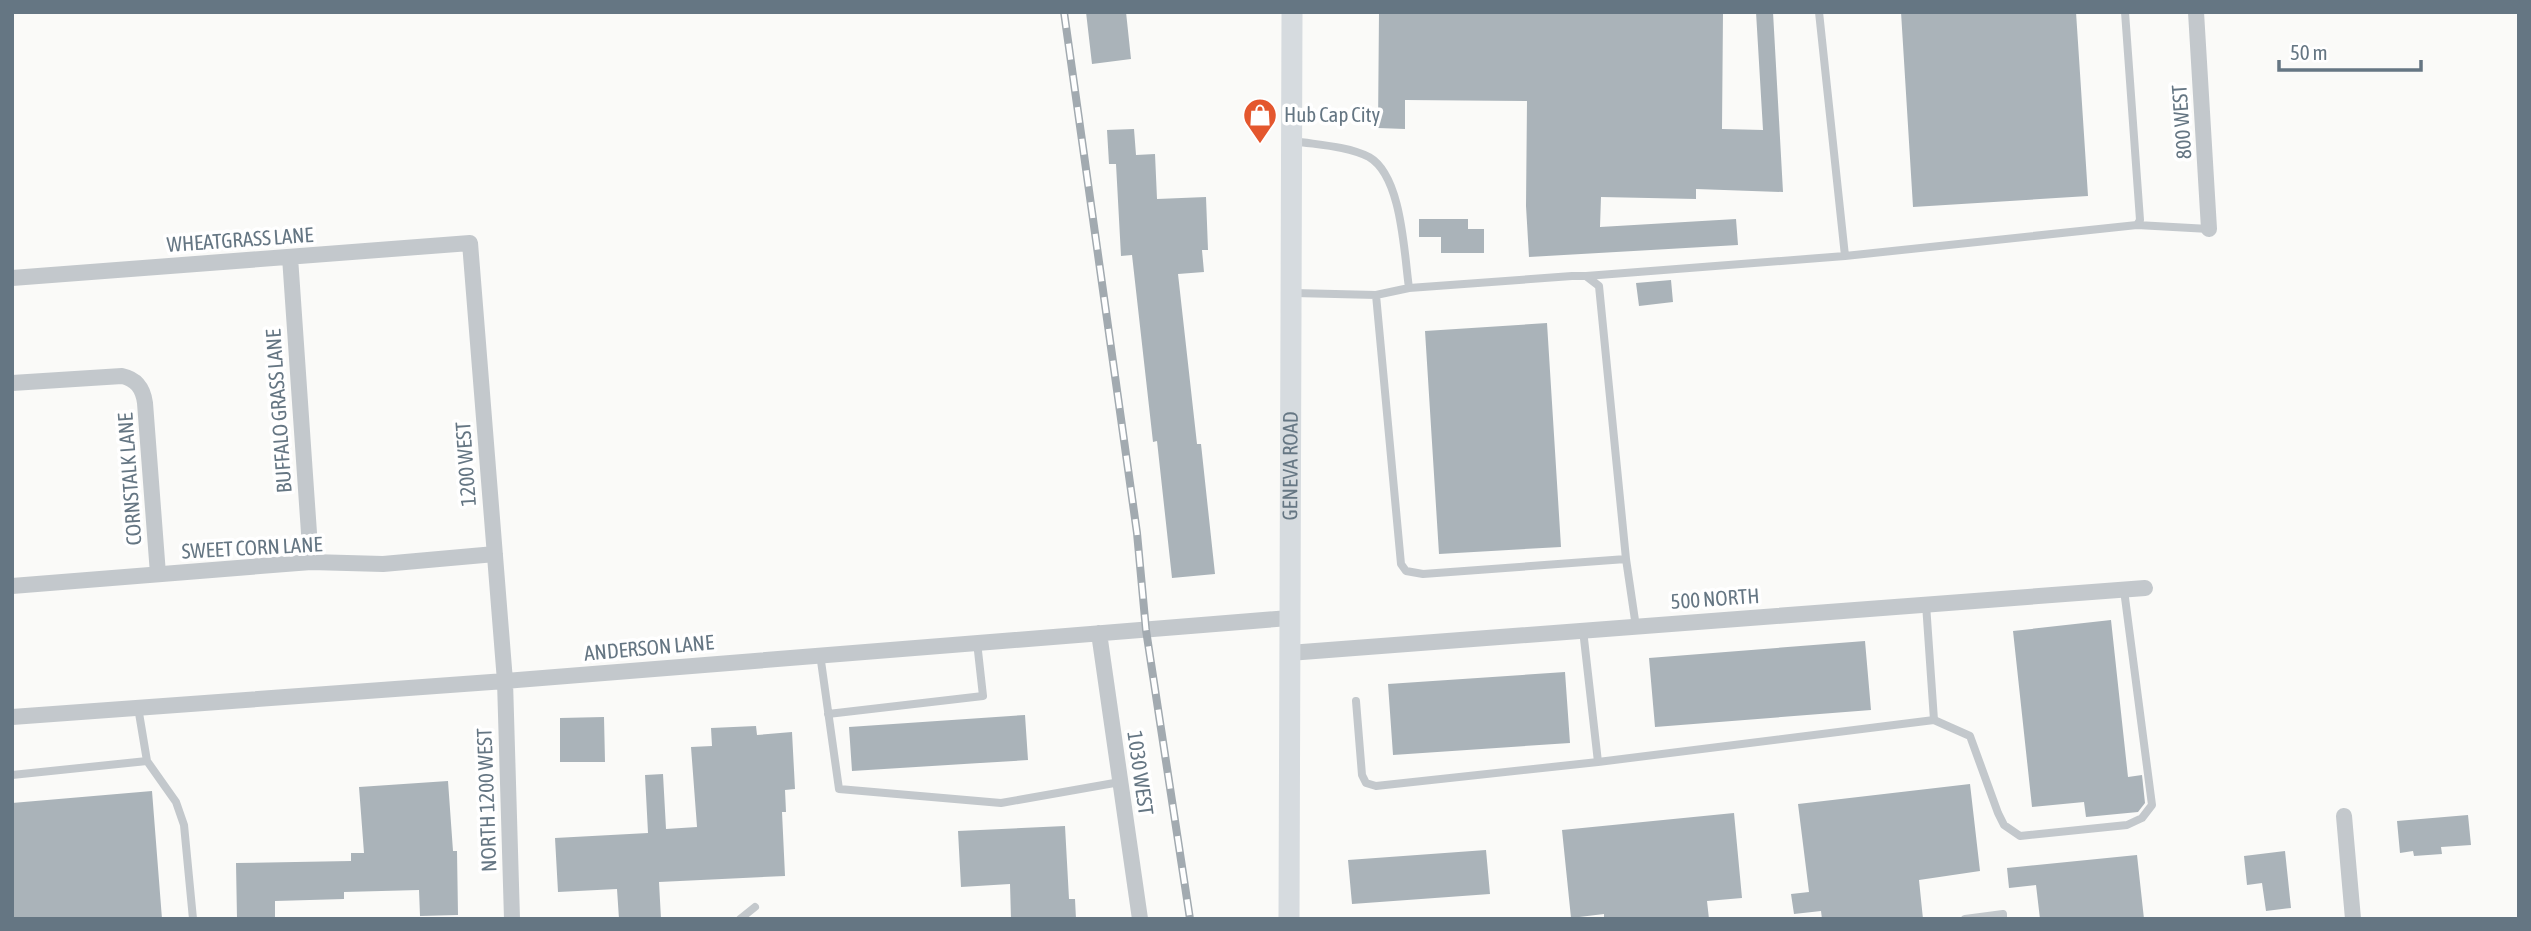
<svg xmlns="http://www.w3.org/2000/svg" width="2531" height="931" viewBox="0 0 2531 931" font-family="'Asap Condensed',sans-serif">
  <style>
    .building { fill: #aab3b9 }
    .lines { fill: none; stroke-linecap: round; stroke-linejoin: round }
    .lane { stroke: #c3c8cc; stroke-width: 8 }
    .street { stroke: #c3c8cc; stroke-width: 16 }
    .secondary { stroke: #d6dbdf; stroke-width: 21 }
    .rail-casing { stroke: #a2aab0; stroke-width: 8 }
    .rail { stroke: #fff; stroke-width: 5; stroke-dasharray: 16; stroke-linecap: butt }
    .labels { text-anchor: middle; stroke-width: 7; stroke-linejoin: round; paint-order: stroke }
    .poi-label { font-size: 21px; fill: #657683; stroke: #fff; text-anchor: start }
    .street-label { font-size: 21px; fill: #657683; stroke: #fff }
  </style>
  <rect width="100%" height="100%" fill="#fafaf8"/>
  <path class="building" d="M1086,12H1126L1131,59L1092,64Z
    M1379,12H1723L1722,129L1763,130L1756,12H1773L1783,192L1696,189V199L1601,197L1600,227L1736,219L1738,245L1529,257L1526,206L1527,101L1405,100V129L1378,128Z
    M1901,12H2076L2088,196L1913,207Z
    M1134,129L1136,155L1155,154L1157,199L1206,197L1208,250H1202L1204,272L1178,274L1197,444H1201L1215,574L1172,578L1157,441L1153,442L1132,255L1121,256L1116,164H1109L1107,130Z
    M1419,219H1468V229H1484V253H1441V237H1419Z
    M1671,280L1673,302L1639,306L1636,283Z
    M1547,323L1561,547L1439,554L1425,331Z
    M2111,620L2128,777L2142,775L2145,803L2138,812L2086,817L2084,802L2032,807L2013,631Z
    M1865,641L1871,710L1655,727L1649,658Z
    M1565,672L1570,743L1393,755L1388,684Z
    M1025,715L1028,760L852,771L849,727Z
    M604,717L605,762H560V718Z
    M756,726L757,735L792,732L795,789L785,790L786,812H782L785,876L659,882L661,919H619L617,889L558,892L555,838L648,833L645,775L663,774L666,829L697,827L691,747L712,746L711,728Z
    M448,781L453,851H457L458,915L420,916L419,890L344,892V899L275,901V919H237L236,863L351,861V853H364L359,787Z
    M1970,784L1980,871L1919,880L1923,919H1822L1821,911L1794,914L1791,894L1809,892L1798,804Z
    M152,791L162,919H12V803Z
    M1734,813L1742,898L1707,901L1709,919H1604V914L1571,918L1562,830Z
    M2468,815L2471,845L2441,847L2442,854L2414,856L2413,851L2400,853L2397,821Z
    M1065,826L1069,899H1075L1076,919H1011L1010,884L961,887L958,831Z
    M1486,850L1490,894L1352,904L1348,860Z
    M2285,851L2291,908L2266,911L2262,883L2247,885L2244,856Z
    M2137,855L2144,919H2040L2036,885L2009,888L2007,868Z"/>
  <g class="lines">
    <path class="lane" d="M1819,12L1845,256L2137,225L2140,220L2125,12
      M1294,141C1318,145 1347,146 1369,157C1402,176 1404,253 1409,288L1376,295L1401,564L1406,571L1423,574L1626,559L1636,627
      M2137,225L2209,229
      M1586,276L1845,256
      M1409,288L1572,276H1586L1599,286L1626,559
      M1294,293L1376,295
      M1583,630L1598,762L1934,720L1926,604
      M820,654L839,789L1001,803L1120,782
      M1356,701L1362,775L1366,783L1376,786L1598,762
      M138,707L147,761L176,802L184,825L193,919
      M828,714L983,696L977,642
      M1934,720L1970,736L1998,813L2004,825L2020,836L2127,825L2142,818L2152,805L2124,590
      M12,775L147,761
      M740,919L755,907
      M1965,919L2003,914V919"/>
    <path class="street" d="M2196,12L2209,229
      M290,257L311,562
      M12,278L470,243L505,681L512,919
      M12,383L122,376C136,379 143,388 145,403L158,574
      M12,586L311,562L383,564L495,554
      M1099,633L1140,919
      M1289,653L2145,588
      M12,717L505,681L1289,618
      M2344,816L2353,919"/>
    <path class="secondary" id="s1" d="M1289,919L1292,12"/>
    <g class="rail-casing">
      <path id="rail" d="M1064,12L1137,533L1146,630L1190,919"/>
    </g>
    <use href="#rail" class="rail"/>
  </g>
  <defs>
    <g id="shop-pin" transform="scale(1.75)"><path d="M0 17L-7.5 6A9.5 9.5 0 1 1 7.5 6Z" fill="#e4572e" stroke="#fff"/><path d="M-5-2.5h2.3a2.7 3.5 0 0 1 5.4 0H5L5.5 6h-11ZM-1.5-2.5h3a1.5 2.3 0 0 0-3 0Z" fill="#fff"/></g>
  </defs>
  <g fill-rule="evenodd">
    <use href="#shop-pin" x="1260" y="115"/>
  </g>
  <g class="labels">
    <g class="poi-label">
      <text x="1284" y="122">Hub Cap City</text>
    </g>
    <g class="street-label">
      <text transform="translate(2182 122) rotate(-94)" y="7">800 WEST</text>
      <text transform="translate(240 240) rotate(-4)" y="7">WHEATGRASS LANE</text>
      <text transform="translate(279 411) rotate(-94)" y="7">BUFFALO GRASS LANE</text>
      <text transform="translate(466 464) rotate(-94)" y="7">1200 WEST</text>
      <text dy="7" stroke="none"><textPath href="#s1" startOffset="453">GENEVA ROAD</textPath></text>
      <text transform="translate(130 479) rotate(-94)" y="7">CORNSTALK LANE</text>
      <text transform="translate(252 548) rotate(-3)" y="7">SWEET CORN LANE</text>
      <text transform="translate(1715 599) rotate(-4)" y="7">500 NORTH</text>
      <text transform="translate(649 648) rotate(-5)" y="7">ANDERSON LANE</text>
      <text transform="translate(1140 773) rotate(82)" y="7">1030 WEST</text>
      <text transform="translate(487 800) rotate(-92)" y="7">NORTH 1200 WEST</text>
    </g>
  </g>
  <rect width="2531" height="931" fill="none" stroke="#657683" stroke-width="28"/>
  <path d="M2279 60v10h142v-10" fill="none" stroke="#657683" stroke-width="3.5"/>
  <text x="2290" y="60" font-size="21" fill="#657683" stroke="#ffffff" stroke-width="5" paint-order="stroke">50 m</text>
</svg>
